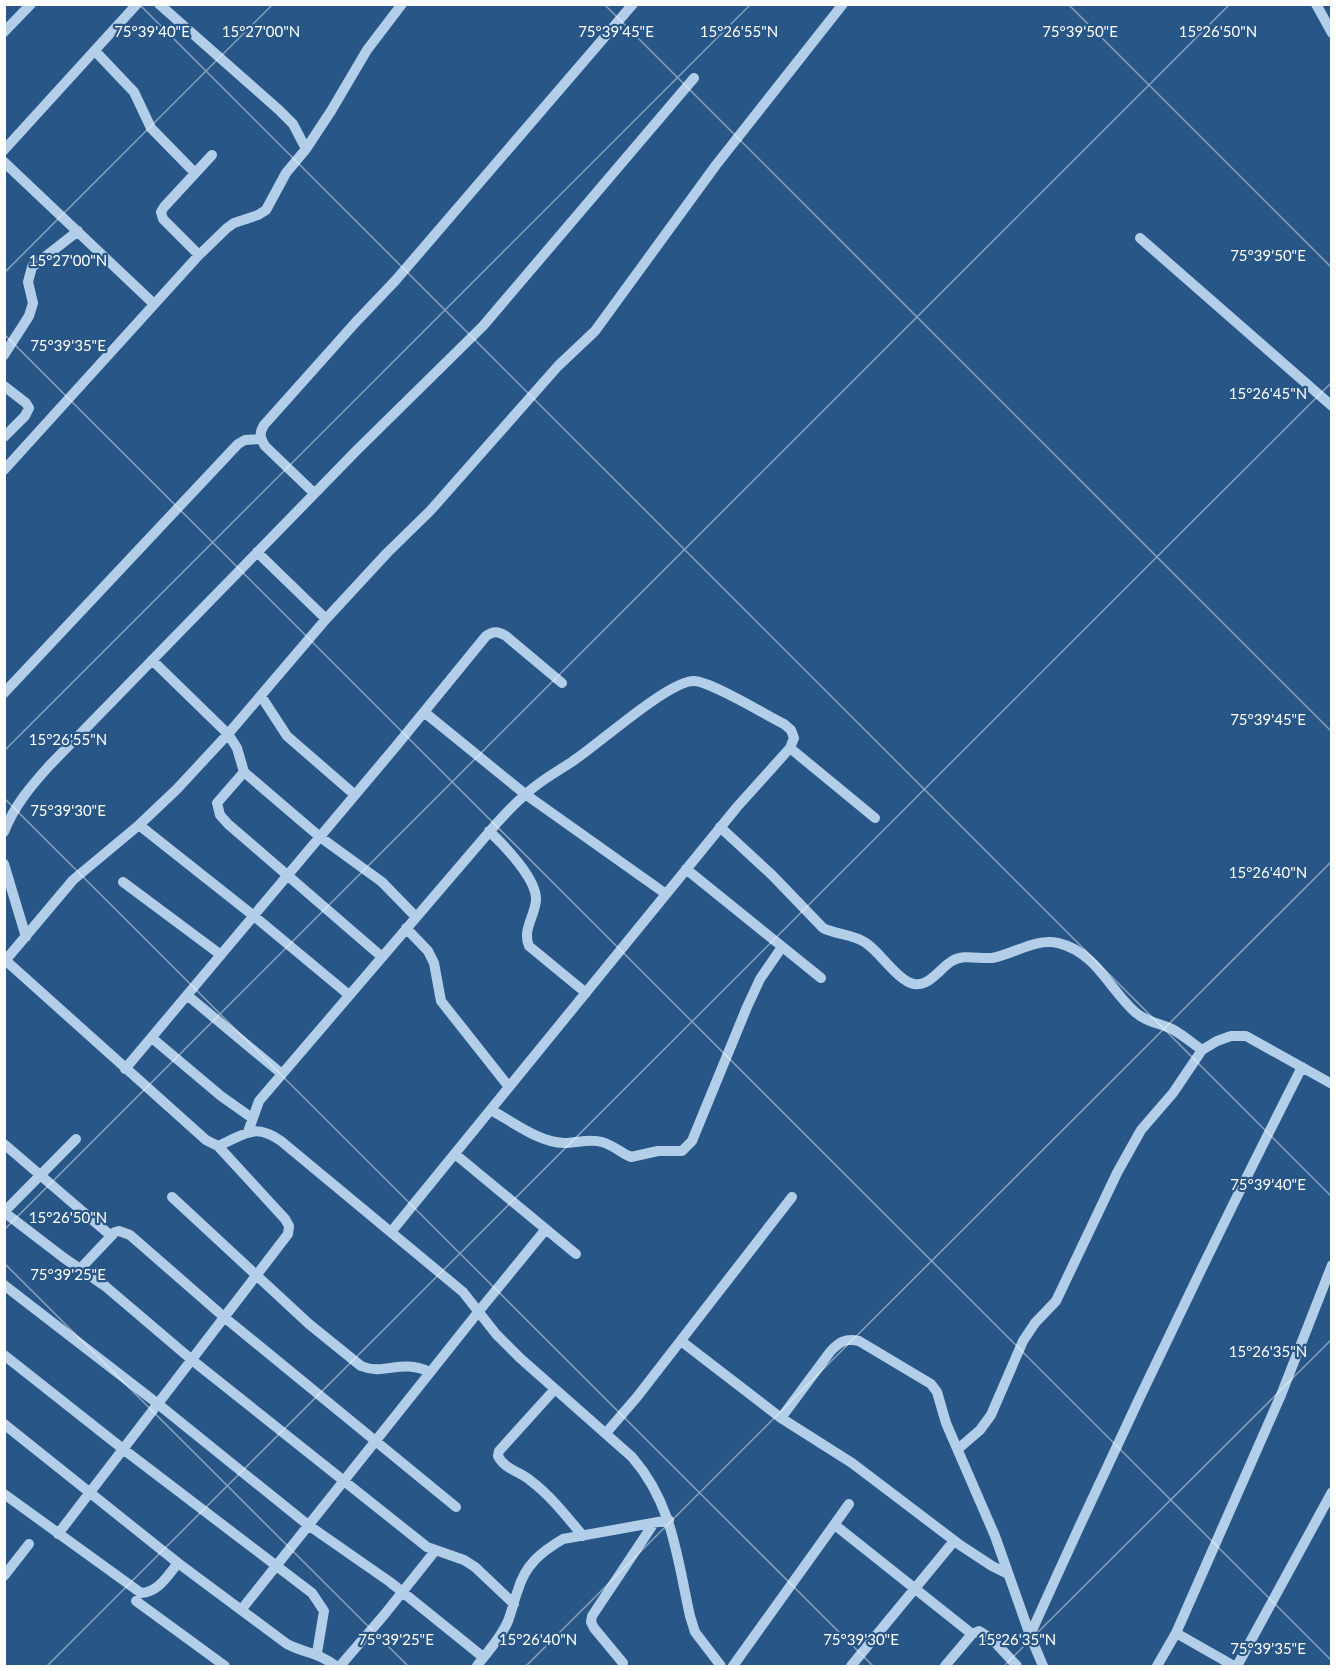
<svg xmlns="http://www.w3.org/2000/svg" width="1336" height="1671" viewBox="0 0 1336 1671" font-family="Lato,sans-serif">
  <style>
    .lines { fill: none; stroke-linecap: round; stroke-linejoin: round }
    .minor { stroke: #b3cee8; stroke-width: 10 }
    .ticks { fill: none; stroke: #fff; stroke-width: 1.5; stroke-opacity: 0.45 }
    .ticks-label { font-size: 15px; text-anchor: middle; fill: #fff; stroke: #275687; stroke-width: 4.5; stroke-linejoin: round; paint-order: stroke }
  </style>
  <rect width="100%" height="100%" fill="#275687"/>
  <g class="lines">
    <path class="minor" d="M159,4L279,110L293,124L306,149
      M1316,4L1332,33
      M4,32L31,4
      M95,51L134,92L151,128L195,173
      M4,150L137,4
      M4,162L154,304
      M1140,238L1332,406
      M199,255L163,219L161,212L164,207L212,155
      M4,355L29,316L33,303L28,282L32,267L78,231
      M4,386L26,403L29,408L25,416L4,437
      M4,470L199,255L227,228L234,223L258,215L266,210L286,173L306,149L331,111L367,50L402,4
      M314,493L265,446C260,438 259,433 264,425L355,323L395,281L633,4
      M257,552L326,619
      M152,660L228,734L237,748L244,772L320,837L382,882L416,917
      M4,693L238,444L245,440L260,439
      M261,696L287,736L355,795
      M424,712L525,794L666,894
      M790,748L875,818
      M244,772L217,803L220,815L228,824L382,957
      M139,825L254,916L349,995
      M720,827L772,875L823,928C837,935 853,934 866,943C880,952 898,981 914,984C929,987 940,968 952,961C963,954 979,959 992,958C1014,954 1035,938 1058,943C1096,952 1109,989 1135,1012C1146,1022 1159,1023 1172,1029C1183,1035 1192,1043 1202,1050
      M489,831C504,845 537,879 536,900C535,916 522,930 529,946L586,993
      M4,832C14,806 31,786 49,766L356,451L483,326L694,78
      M4,864L26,937
      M686,869L821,978
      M123,882L221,955
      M406,928L428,951L434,963L441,1001L509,1087
      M4,959L206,1140L218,1146C244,1135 254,1122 281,1141L463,1292L496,1334L520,1358L632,1457C673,1504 677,1558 690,1616L695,1632L721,1666
      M4,962L73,880L139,825L177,789L228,734L326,619L387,553L430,511L558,366L595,331L716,165L843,4
      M187,995L282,1074
      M152,1038L221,1096L252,1118
      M125,1069L397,745L486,636C494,630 499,632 506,636L562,683
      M491,1110C513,1122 538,1142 564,1143C577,1143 590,1138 602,1142C613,1145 621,1153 631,1157L658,1151H682L692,1141L747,1007L760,979L782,947
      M248,1132L259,1101L496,824C505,814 514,804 525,795C539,781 557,772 573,761C599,744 668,681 694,681C710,681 766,715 784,724L791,730L794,738L790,748L737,807L391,1232
      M4,1144L110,1235
      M455,1154L576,1254
      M172,1197L309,1324L361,1366C385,1376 400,1358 430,1372
      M4,1212L64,1258L105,1286L192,1360L427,1547L464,1560L475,1567L514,1604
      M4,1212L76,1139
      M80,1269L115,1232L119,1231L130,1235L224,1317L456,1507
      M4,1285L158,1404L308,1525L390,1582L483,1657
      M681,1341L781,1418L852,1463L960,1545L992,1566L1008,1574
      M4,1355L123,1449L312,1593L324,1611L317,1653
      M555,1389L499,1451L498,1456C504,1469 521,1472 531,1481C551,1496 567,1517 583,1536
      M781,1418L830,1352C839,1342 845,1338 859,1341L931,1384L937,1392L946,1423L995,1536L1030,1635L1043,1666
      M4,1424L178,1563
      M606,1433L637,1397L792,1197
      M958,1449L980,1430L991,1415L1023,1341L1035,1323L1056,1301L1117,1173L1141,1130L1173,1093L1202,1050L1217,1041L1231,1036H1246L1332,1084
      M4,1494L141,1593C159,1592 168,1575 178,1563L287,1644C307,1654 317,1652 336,1666
      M835,1525L972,1634
      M58,1534L288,1234L289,1226L285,1219L218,1146
      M4,1576L29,1544
      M136,1601L225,1666
      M241,1610L479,1311L546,1229
      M1176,1633L1234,1666
      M1030,1635C1116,1444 1207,1254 1302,1067
      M623,1663L594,1628L591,1622L592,1616L654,1523
      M340,1666L384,1615L435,1551
      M477,1666C488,1651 501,1638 508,1621C512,1611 514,1600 518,1590C525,1565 541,1552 563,1539L669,1520
      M733,1666L849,1504
      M851,1666L954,1541
      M945,1666L972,1634L979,1631L992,1639L1017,1666
      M1157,1666L1176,1633L1281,1395L1332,1265
      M1237,1666L1332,1492"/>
  </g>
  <path class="ticks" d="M139,4L1332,1197M604,4L1332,732M1068,4L1332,268M4,273L273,4M4,334L1332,1661M4,751L751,4M4,798L873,1666M4,1230L1230,4M4,1263L408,1666M47,1666L1332,382M526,1666L1332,861M1004,1666L1332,1339"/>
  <g class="ticks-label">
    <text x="152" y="37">75°39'40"E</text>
    <text x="261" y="37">15°27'00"N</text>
    <text x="616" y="37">75°39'45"E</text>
    <text x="739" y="37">15°26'55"N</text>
    <text x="1080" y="37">75°39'50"E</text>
    <text x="1218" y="37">15°26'50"N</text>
    <text x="1268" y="261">75°39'50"E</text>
    <text x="68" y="266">15°27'00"N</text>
    <text x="68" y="351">75°39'35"E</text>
    <text x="1268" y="399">15°26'45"N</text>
    <text x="1268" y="725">75°39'45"E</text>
    <text x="68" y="745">15°26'55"N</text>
    <text x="68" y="816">75°39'30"E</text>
    <text x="1268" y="878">15°26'40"N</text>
    <text x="1268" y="1190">75°39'40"E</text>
    <text x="68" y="1223">15°26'50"N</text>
    <text x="68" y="1280">75°39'25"E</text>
    <text x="1268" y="1357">15°26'35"N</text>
    <text x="396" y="1645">75°39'25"E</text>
    <text x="538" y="1645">15°26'40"N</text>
    <text x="861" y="1645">75°39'30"E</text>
    <text x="1017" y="1645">15°26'35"N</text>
    <text x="1268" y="1654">75°39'35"E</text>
  </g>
  <rect width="1336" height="1671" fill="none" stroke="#ffffff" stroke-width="12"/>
</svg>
